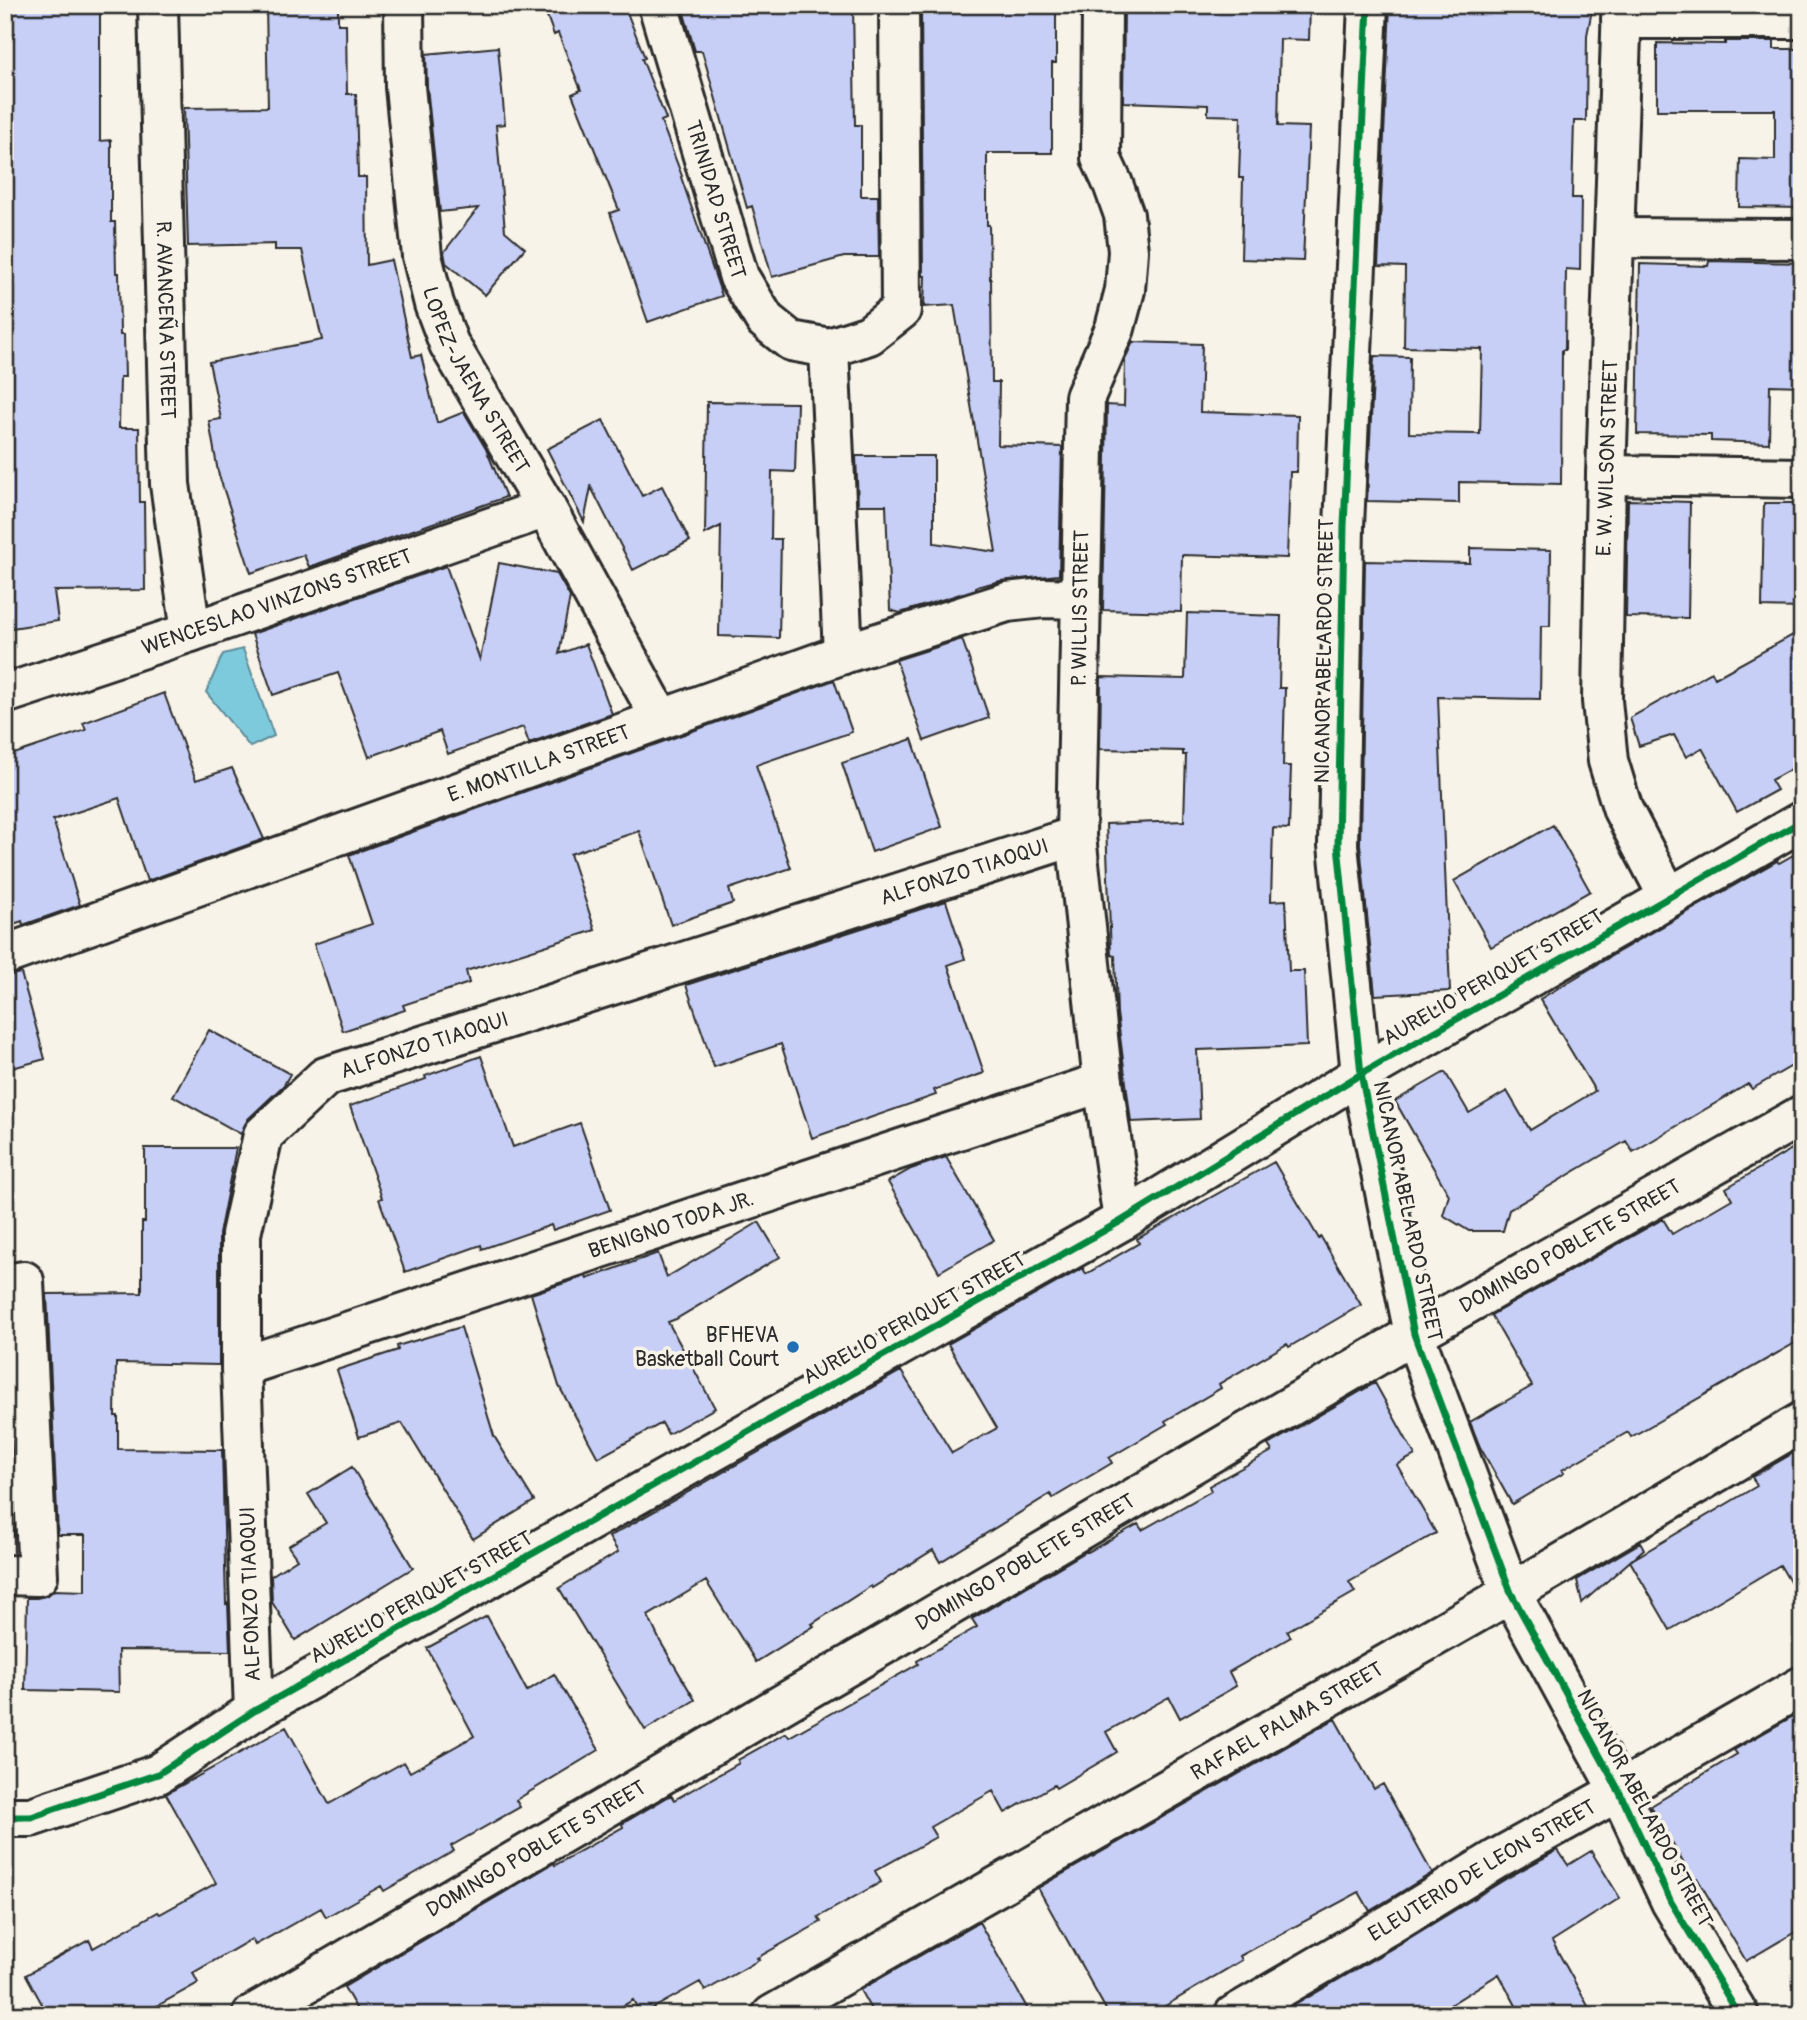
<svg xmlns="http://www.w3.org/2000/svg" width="1807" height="2020" viewBox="0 0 1807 2020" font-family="Pangolin,sans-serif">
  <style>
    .water { fill: #7ecadd; stroke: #5d8a96; stroke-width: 2 }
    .building { fill: #c7cff7; stroke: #2b2b2b; stroke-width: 2 }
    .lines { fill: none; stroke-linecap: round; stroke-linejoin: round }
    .minor-casing { stroke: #2b2b2b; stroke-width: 44 }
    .minor { stroke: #f7f3e8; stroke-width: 38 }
    .cycleway-casing { stroke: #f7f3e8; stroke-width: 11 }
    .cycleway { stroke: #00873e; stroke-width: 7 }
    .poi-dot { fill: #1f6fb2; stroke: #f7f3e8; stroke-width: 2.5 }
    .labels { text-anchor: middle; stroke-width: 7; stroke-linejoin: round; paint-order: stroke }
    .street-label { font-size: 21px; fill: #2b2b2b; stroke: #f7f3e8 }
    .poi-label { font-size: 21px; fill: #2b2b2b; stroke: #f7f3e8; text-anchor: end }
  </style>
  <rect width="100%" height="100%" fill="#f7f3e8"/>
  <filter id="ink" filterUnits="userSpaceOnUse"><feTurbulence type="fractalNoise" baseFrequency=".0143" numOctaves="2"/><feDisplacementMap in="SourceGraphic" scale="14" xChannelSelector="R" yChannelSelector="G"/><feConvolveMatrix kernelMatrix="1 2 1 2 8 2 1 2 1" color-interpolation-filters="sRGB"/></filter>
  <g filter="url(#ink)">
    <path class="water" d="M243,649L274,736L250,747L206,692L223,654Z"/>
    <path class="building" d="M5,5H100V141L111,140V222H115L116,273H119L120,335H124L125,377H120L119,428H139L140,502H144L145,590L54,591L58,621L5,629Z
      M266,5H338V24H346L347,94H356L358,177H366L367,265L391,260L412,357L421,355L437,423L464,412L486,449L506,497L309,567L304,555L251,573L218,472L209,421L221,419L209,362L322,340L302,250H275V244L188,246L184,108L268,107Z
      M543,5H624L645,58L642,59L666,119L661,121L682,176L681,177L722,296L648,322L610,213L619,210L572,94L581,90L558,33L554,35Z
      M701,5H853L855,125H861V196H878L879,257H844L772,277L752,206L747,208L702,51H695L683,10Z
      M921,5H1056V63H1052V153H987V225H989L990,279H991L992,382H999L998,445L1062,447L1059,575L1000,581L976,587V589L900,613L890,610L886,505H858L856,456H934V543L996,552L954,305L924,307L925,276H923Z
      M1124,5H1310L1309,40L1280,39L1278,126L1309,127L1303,261L1241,259L1243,178H1239L1241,116L1208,115V105L1123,102Z
      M1390,5H1593L1587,35L1586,121H1574L1572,198H1581L1580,270L1566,269L1565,350H1562L1561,484L1459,482V503L1367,501L1374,356L1410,357L1409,433L1480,434L1482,349L1404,347L1405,267L1378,266Z
      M1725,41H1774V49H1802V208L1739,207L1740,159L1775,160V110H1657V43L1725,44Z
      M498,47L505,124L496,125L505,231L525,248L485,295L446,263L444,252L478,208L440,212L427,86L426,54Z
      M1709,261L1802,263V386L1770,385L1769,443L1711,441V435L1637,434L1640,264L1708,266Z
      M1133,342L1202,344L1200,412L1298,415L1297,472H1290L1287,558L1182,555L1181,612L1103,610L1107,405L1124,406L1125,359Z
      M707,402L797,403L795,472L772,471L771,539H781L779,638L719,636L721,526L705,534Z
      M603,420L642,496L662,486L690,541L633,570L591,487L584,522L547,449Z
      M1628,500L1690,502L1688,618L1626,617Z
      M1764,503H1802V608L1762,607Z
      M1470,548L1551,550L1550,626H1541L1540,699L1438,697L1450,991L1375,995L1360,844L1365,561L1470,563Z
      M499,563L557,574L570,597L559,654L586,644L612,714L529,743L523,727L448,754L440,731L369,757L338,673L273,695L252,634L446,566L480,660Z
      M1187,613L1281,616L1279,688H1285L1283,766H1291L1289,829L1273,828L1271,901L1286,900L1289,971H1304L1307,1046L1197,1050L1200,1119L1131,1122L1117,1013L1115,956L1111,955L1106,824L1184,821L1186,755H1183V751L1100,749L1101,677L1185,679Z
      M1802,630V763L1771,780L1777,790L1737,812L1702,748L1686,757L1674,735L1639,746L1630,718L1712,672L1715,678Z
      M962,639L989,718L924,741L896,660Z
      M834,680L852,732L756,765L791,868L729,889L733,903L671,925L639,831L570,854L595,930L466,971L469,983L403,1005L405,1010L343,1031L314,944L372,924L349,855Z
      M164,693L196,780L232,768L264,839L147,881L119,798L53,820L80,905L23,925L22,921L5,927V757L86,730L83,723Z
      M912,739L942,827L872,852L842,763Z
      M1553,825L1590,891L1491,947L1454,881Z
      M1802,850V1060L1752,1089L1748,1084L1633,1152L1626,1141L1509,1210L1503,1231H1469L1443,1215L1449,1195L1395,1101L1445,1072L1469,1113L1507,1091L1530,1130L1595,1091L1540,999L1618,952L1777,861L1779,863Z
      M946,901L965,959L948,965L984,1073L934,1090L936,1095L812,1138L781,1044L714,1067L686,985Z
      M21,973L45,1059L5,1070V976Z
      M209,1030L290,1074L284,1085L248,1119L241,1134L173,1096Z
      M481,1056L513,1147L580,1123L610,1210L553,1230L551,1225L482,1249L481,1245L405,1272L379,1199L382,1198L350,1106L426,1079L425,1076Z
      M1802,1143V1339L1631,1437L1628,1432L1562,1470L1564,1473L1512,1504L1480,1447L1470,1422L1532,1386L1491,1315L1663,1219L1672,1234L1732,1199L1726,1188Z
      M145,1148H236L219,1234V1365L116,1363L115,1416H118V1449L222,1450L226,1604L228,1603L230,1651L118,1650L119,1692L25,1690L27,1598H37L48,1595L54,1590L85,1591V1535H58L47,1294L142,1293V1222H145Z
      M946,1157L994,1240L939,1272L888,1182L911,1169Z
      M1274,1162L1319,1239L1321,1237L1361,1305L1289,1347L1287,1344L1219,1384L1221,1388L1165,1421L1167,1424L1109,1458L1112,1463L1053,1498L1050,1494L940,1562L933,1550L872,1588L871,1586L812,1624L814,1626L756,1662L706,1581L648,1616L660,1641L695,1700L645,1730L559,1588L618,1552L609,1537L901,1371L952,1453L997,1428L948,1344L1083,1268L1086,1274L1139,1243L1137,1239Z
      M759,1222L780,1257L676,1319L668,1322L715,1408L668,1434L662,1423L598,1458L559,1386L531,1294L586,1276L587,1279L658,1253L667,1277Z
      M461,1327L494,1436L534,1501L473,1539L402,1423L359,1437L337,1370L398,1350L397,1346Z
      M5,1347L14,1535L5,1534Z
      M1375,1383L1415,1455L1397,1465L1436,1533L1349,1582L1355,1592L1287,1631L1291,1637L1229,1672L1236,1686L1180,1718L1169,1697L1106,1732L1117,1752L1056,1788L1054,1785L1005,1813L993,1791L930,1827L936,1837L875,1871L881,1882L818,1917L821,1922L757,1958L759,1960L705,1991L700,1982L641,2015L633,2000L608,2015H360L344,1987L554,1863L555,1865L623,1827L622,1824L671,1795L674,1800L739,1763L738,1760L786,1733L789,1737L918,1664L917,1661L977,1627L972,1619L1087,1551L1088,1552L1138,1524L1142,1530L1211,1491L1209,1486L1272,1451L1268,1445Z
      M1802,1448V1602L1780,1565L1670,1630L1630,1561L1757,1486L1752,1477Z
      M352,1467L413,1568L295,1640L272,1602L271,1576L297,1559L288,1546L326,1523L308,1494Z
      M1640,1543L1644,1549L1582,1603L1577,1580Z
      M487,1616L527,1691L554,1674L599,1750L516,1800L520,1807L451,1846L454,1851L384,1891L381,1886L326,1917L321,1908L255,1945L252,1939L193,1973L198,1983L141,2015H48L26,1975L89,1940L93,1948L158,1912L160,1914L216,1883L166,1794L286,1727L329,1804L404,1762L410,1772L474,1736L427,1648Z
      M1802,1711V1928L1746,1961L1697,1878L1693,1880L1651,1806L1737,1754L1734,1750Z
      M1335,1719L1374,1789L1383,1784L1432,1873L1370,1911L1359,1892L1240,1956L1242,1960L1150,2015H1109L1038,1888Z
      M1558,1850L1568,1865L1591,1851L1620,1898L1552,1941L1593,2015H1521L1499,1974L1434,2015H1278L1403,1942L1509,1877Z
      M979,1922L1031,2015H874L860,1990Z"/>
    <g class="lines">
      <g class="minor-casing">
        <g id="minor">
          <path id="s1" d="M158,5L170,484L191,632"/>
          <path id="s2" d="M404,5L405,87L422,256L434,304L449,344L546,508L661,719"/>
          <path id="s3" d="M658,5L739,277L765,320L791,341L829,348L869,335L901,310L899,5"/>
          <path d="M1102,5L1101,158L1113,184L1124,215L1128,251L1125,290L1115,328L1085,397L1076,836L1103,1082L1123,1220"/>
          <path d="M1368,5L1344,526L1338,845L1361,1074L1414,1334L1511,1593L1619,1791L1671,1902L1739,2015"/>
          <path d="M1622,5L1606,475L1602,701L1608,761L1623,810L1668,896"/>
          <path d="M1621,19H1802"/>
          <path d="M1614,238L1802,239"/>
          <path d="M829,348L843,654"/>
          <path d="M1606,475L1802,478"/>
          <path id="s4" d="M5,694L191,632L546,508"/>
          <path id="s5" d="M5,955L843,654L1007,602L1044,598L1080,599"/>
          <path d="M5,1284L24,1281L38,1576L5,1575"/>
          <path id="s6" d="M241,1367L1103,1082"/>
          <path id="s7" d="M254,1711L241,1367V1234L263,1135L325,1077L1076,836"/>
          <path d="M5,1817H31L158,1774L254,1711L1123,1220L1361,1074L1802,821"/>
          <path id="s8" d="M252,2015L1414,1334L1802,1115"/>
          <path id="s9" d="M772,2015L1511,1593L1802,1422"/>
          <path id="s10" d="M1234,2015L1392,1923L1498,1858L1619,1791L1802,1686"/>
        </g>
      </g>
      <use href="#minor" class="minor"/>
      <g class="cycleway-casing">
        <path id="cycleway" d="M1368,5L1344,526L1338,845L1361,1074L1414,1334L1511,1593L1619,1791L1671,1902L1739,2015
          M5,1817H31L158,1774L254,1711L1123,1220L1361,1074L1802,821"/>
      </g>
      <use href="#cycleway" class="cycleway"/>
    </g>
  </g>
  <circle class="poi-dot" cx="793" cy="1347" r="7"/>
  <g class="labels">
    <g class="street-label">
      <text dy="7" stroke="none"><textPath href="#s3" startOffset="203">TRINIDAD STREET</textPath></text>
      <text dy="7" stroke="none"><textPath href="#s1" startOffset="315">R. AVANCEÑA STREET</textPath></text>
      <text dy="7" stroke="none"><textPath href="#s2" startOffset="388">LOPEZ-JAENA STREET</textPath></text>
      <text transform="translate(1607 458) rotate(-88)" y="7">E. W. WILSON STREET</text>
      <text dy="7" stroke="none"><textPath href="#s4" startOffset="287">WENCESLAO VINZONS STREET</textPath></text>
      <text transform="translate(1080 608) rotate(-89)" y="7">P. WILLIS STREET</text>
      <text transform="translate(1324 651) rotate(-89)" y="7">NICANOR ABELARDO STREET</text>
      <text dy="7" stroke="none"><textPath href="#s5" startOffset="567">E. MONTILLA STREET</textPath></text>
      <text dy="7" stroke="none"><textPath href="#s7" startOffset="1335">ALFONZO TIAOQUI</textPath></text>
      <text transform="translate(1493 977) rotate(-30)" y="7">AURELIO PERIQUET STREET</text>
      <text dy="7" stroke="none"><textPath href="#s7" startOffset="768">ALFONZO TIAOQUI</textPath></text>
      <text transform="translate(1408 1211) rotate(78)" y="7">NICANOR ABELARDO STREET</text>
      <text dy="7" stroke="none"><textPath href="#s6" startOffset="453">BENIGNO TODA JR.</textPath></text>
      <text dy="7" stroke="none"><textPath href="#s8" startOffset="1526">DOMINGO POBLETE STREET</textPath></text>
      <text transform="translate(914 1318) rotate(-29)" y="7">AURELIO PERIQUET STREET</text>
      <text dy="7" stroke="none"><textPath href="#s8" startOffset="896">DOMINGO POBLETE STREET</textPath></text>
      <text transform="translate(250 1594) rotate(-92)" y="7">ALFONZO TIAOQUI</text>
      <text transform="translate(421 1597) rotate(-29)" y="7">AURELIO PERIQUET STREET</text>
      <text dy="7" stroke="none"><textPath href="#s9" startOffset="593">RAFAEL PALMA STREET</textPath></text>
      <text transform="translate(1645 1808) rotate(62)" y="7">NICANOR ABELARDO STREET</text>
      <text dy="7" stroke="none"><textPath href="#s8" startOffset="329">DOMINGO POBLETE STREET</textPath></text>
      <text dy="7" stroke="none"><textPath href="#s10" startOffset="287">ELEUTERIO DE LEON STREET</textPath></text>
    </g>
    <g class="poi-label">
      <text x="779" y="1342">BFHEVA<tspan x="779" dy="24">Basketball Court</tspan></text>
    </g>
  </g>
  <rect width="1807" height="2020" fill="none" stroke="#f7f3e8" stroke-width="28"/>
  <rect x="14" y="14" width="1779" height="1992" fill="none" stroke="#2b2b2b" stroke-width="2.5" filter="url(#ink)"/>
</svg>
